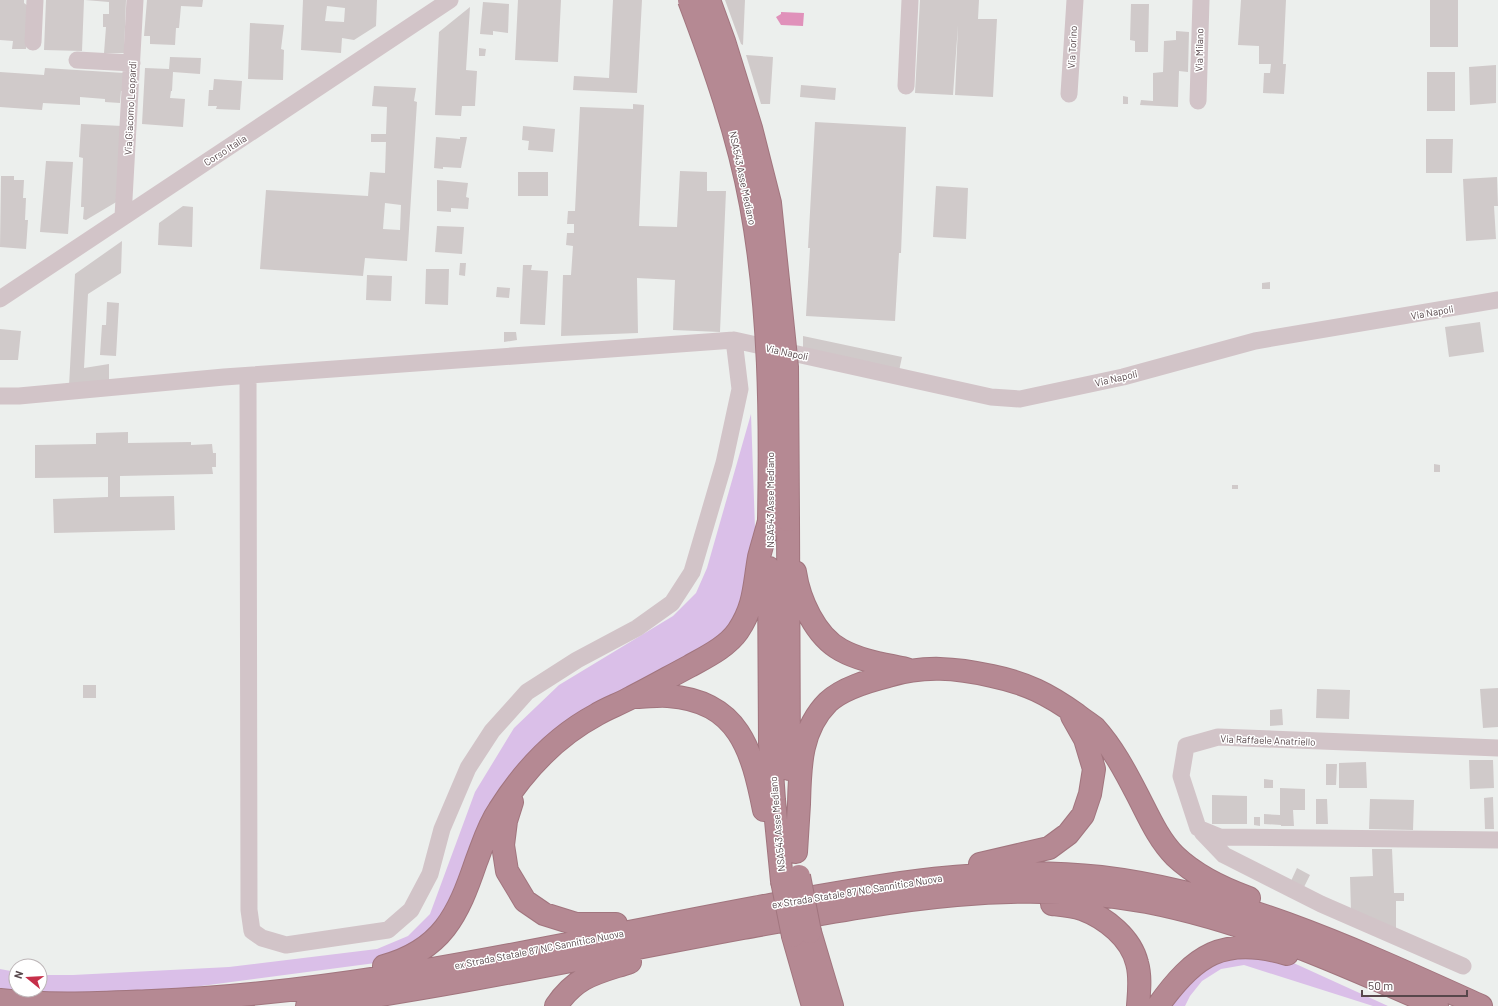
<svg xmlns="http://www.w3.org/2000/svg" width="1498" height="1006" viewBox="0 0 1498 1006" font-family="Barlow,sans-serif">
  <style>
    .green { fill: #dabfe8 }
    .water { fill: #e091ba }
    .building { fill: #d0caca; fill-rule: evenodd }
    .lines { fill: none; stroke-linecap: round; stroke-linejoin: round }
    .highway-casing { stroke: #a1757e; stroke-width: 24 }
    .minor { stroke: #d2c4c8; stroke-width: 17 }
    .highway { stroke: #b58993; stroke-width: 22 }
    .highway-bridge-casing { stroke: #a1757e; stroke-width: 24; stroke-linecap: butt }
    .highway-bridge { stroke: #b58993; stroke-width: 22 }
    .labels { text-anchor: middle; stroke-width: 3; stroke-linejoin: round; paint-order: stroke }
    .street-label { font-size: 10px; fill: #57474b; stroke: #fff }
  </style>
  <rect width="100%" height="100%" fill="#ecefed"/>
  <path class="green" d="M751,414L756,557L734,627L521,763L442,927L383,962L186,988L40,997L0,993V969L16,972V990H40V975H73L229,967L377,949L408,936L430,914L475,792L514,728L559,685L673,616L696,593L707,568Z
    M1227,957L1287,960L1388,1006H1373L1244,965L1221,969L1202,981L1190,996L1185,1006H1172L1194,976Z"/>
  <path class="water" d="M781,12L804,13L803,26L781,25L776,17L781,14Z"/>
  <path class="building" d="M0,0H24V3L28,6L26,49H12L13,41L0,40Z
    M46,0H84L82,51L44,50Z
    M85,0H126L124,53H104L106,27H103V14H109V2Z
    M147,0H203L202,7L181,6L179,28H176L175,45L150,44V36H144Z
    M303,0H377L376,26L354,40L342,38L341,53L301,50ZM327,6L345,8L344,22L325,21Z
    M518,0H561L558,62L515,60Z
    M613,0H642L637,93L573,90L574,76L609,78Z
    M725,0H745L743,45L741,44Z
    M920,0H979L978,19H997L993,97L955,95L958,25L953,95L915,93Z
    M1241,0H1286L1283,64H1286L1284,94L1263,93L1264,73H1270L1271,64H1259V46L1238,45Z
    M1430,0H1458V47H1430Z
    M483,2L509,4L508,33L493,31V35L480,34Z
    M1131,4H1149L1148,52H1135V41L1130,40Z
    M470,7L466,70L477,71L475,106H462L461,116L435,115L439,32Z
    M250,23L284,25L281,49L284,50L283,80L248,79Z
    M1176,31L1189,32L1188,72L1179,71L1178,107L1140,105L1141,100L1153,101V73L1163,72L1164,41L1176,40Z
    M479,48L486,49L485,56H479Z
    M746,55L773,57L770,104H761Z
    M170,57L201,58L200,74L173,72L172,91H171L170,98L185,99L183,127L142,124L145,68L169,69Z
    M1496,65V103L1470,105L1469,67Z
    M45,68L124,73L123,91H121L120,103L105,102V99L80,97V105L43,103L42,110L0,107V72L44,75Z
    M1427,72H1455V111H1427Z
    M214,79L242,81L240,110L216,109L217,106H208L209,90H213Z
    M801,85L836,88L835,100L800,97Z
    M374,86L416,88L414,101L417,102L407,261L365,258L363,276L260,269L266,190L368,196L370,172L385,173L386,142H371V134H386L387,107L372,106ZM385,203L401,205L400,230L383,229Z
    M1123,96L1128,97V104H1123Z
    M633,104L644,105L639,226L677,227L680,171L707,172V191H726L720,332L673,330L675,280L637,278L638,333L561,336L563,275H571L573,246L566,245L567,233H574V224H567L568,211H575L580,107L633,109Z
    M815,122L906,127L901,253H899L895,321L806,316L810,248H808Z
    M81,124L122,126L118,201L86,220L83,219L84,207H81L83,158L79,157Z
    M523,126L555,129L553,152L528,150L529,141L522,140Z
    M436,137L460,139V137H467L461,168L443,167V169L434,168Z
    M1426,139H1453L1452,173H1426Z
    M46,161L73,162L68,234L40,232Z
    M518,172H548V196H518Z
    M1,176H14V180H24L23,198H26L25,220H28L26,249L0,247Z
    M1497,177L1498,206H1494L1496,239L1466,241L1463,179Z
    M437,180L468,183L466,197L469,198L468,209L451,208V212L437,211Z
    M936,186L968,188L966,239L933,237Z
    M183,206L193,207L192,247L158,245L159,223Z
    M437,226L464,227L462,254L435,252Z
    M122,241L121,273L88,294L84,368L109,364V382L69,386L75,274Z
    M460,263H466L465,276L459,275Z
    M523,265H532L531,270L548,271L545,325L520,324Z
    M426,269H449L448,305L425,304Z
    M367,275L392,276L391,301L366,300Z
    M1270,282V289H1262V283Z
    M497,287L510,288L509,298L496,297Z
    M107,302L119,303L116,356L100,355L102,325H106Z
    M1480,322L1484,352L1449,357L1445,327Z
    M0,329L21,331L18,360H0Z
    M504,332H516L517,340L504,342Z
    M803,336L902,357L899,371L803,351Z
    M128,432V443L191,442V445L212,444L213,453H216V467H212L213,474L120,476V497L174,496L175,530L54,533L53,499L108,497V477L35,478V445L96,444V433Z
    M1434,464L1440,465V472H1434Z
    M1232,485H1238V489H1232Z
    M83,685H96V698H83Z
    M1498,688V727L1483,728L1480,689Z
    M1317,689L1350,690L1349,719L1316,718Z
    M1282,709L1283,725L1270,726V710Z
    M1469,760H1493L1494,788L1470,789Z
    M1366,762L1367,788H1339V763Z
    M1326,764H1337L1336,785H1326Z
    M1264,779L1273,780V788H1264Z
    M1280,788L1305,789V810H1293L1294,826H1281V825L1264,824V814L1280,815Z
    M1212,795L1247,796V824H1212Z
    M1493,797L1494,829H1485L1484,798Z
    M1316,799H1327L1328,824H1316Z
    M1370,799L1414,800L1413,830L1369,829Z
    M1254,817H1260V826L1254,825Z
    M1372,849H1392L1394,893H1404V901H1396V929L1351,912L1350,877L1373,876Z
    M1297,868L1310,875L1304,887L1291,881Z"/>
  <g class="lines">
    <g class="highway-casing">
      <path id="highway" d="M788,520L789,769
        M769,568L770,743L774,800L782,881
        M795,572C799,599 815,636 841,650C861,661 884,664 906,669
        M637,697C647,697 658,695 668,696C739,701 752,750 764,810
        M512,802L506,821L503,845L507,871L525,901L544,914L576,924H616
        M796,852C797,836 798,820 799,804C800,767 800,730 828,702C843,688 868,681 888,676C924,665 956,668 992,676C1026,683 1048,694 1076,714C1082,719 1089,723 1095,728C1113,748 1125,771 1137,794C1148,815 1158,839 1175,856C1196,876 1221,888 1249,898
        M980,864L1049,848L1068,834L1083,815L1090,794L1094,769L1085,739L1072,716
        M1052,904C1061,905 1073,906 1082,909C1106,918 1131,938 1137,963C1141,977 1139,992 1138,1006
        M810,932L832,1006
        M793,936L813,1006
        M384,966C442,950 458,915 476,862C483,844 488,826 499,810C523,772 555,737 596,715C607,708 620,704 632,697C652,687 671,676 690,666C706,657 727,647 738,631C755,606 754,585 759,557C762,545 766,533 769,521
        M0,1000C50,1006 102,1003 152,1001C355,993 554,945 753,908C868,887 983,864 1101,877C1235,893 1359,951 1481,1006
        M307,1006C453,986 597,955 743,928C876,904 1011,876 1147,902C1249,922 1342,964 1437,1006
        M556,1006C577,975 597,973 630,962
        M1158,1006C1194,955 1224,935 1287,954"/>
    </g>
    <path class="minor" d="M33,42L35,0
      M77,60L132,63
      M906,86L910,0
      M1069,94L1075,0
      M1198,101L1201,0
      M123,217L135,0
      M0,299L450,0
      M248,376L249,910L252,931L262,938L286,945L388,930L411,910L430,874L442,829L468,768L492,731L527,692L577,660L637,628L672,603L692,572L724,463L740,389L734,340
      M0,396H19L224,377L734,340L991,397L1020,399L1123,377L1255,341L1498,300
      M1498,748L1218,737L1186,746L1181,776L1198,828L1220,837L1498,840
      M1202,832L1224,855L1321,904L1463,966"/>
    <use href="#highway" class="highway"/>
    <g class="highway-bridge-casing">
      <path id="highway-bridge" d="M689,0C714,66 738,135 751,205C770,309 771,415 769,521
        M709,0L724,41L751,128L770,203L787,367L788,520
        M799,876L810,932
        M782,881L793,936"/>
    </g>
    <use href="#highway-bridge" class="highway-bridge"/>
  </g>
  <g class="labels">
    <g class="street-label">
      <text transform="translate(1072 47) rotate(-87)" y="4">Via Torino</text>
      <text transform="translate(1199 50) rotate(-89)" y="4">Via Milano</text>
      <text transform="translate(130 108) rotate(-87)" y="4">Via Giacomo Leopardi</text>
      <text transform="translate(225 150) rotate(-33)" y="4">Corso Italia</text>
      <text transform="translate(743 178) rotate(78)" y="4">NSA543 Asse Mediano</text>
      <text transform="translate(1432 312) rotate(-10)" y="4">Via Napoli</text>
      <text transform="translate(787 352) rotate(12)" y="4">Via Napoli</text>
      <text transform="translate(1116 378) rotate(-13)" y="4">Via Napoli</text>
      <text transform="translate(770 500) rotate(-90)" y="4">NSA543 Asse Mediano</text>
      <text transform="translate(1268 740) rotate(2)" y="4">Via Raffaele Anatriello</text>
      <text transform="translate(777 824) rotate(-95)" y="4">NSA543 Asse Mediano</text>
      <text transform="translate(857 891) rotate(-9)" y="4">ex Strada Statale 87 NC Sannitica Nuova</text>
      <text transform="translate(539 949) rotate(-11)" y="4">ex Strada Statale 87 NC Sannitica Nuova</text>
    </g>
  </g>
  <g transform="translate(28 978) rotate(288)"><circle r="19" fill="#ffffff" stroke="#bcb5b7"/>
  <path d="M0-3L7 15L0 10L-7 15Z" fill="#c62f49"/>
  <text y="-6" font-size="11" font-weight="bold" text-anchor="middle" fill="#57474b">N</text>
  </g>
  <path d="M1362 990v6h105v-6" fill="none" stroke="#57474b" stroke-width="2"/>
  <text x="1368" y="990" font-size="12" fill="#57474b" stroke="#ffffff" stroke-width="3" paint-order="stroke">50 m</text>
</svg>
